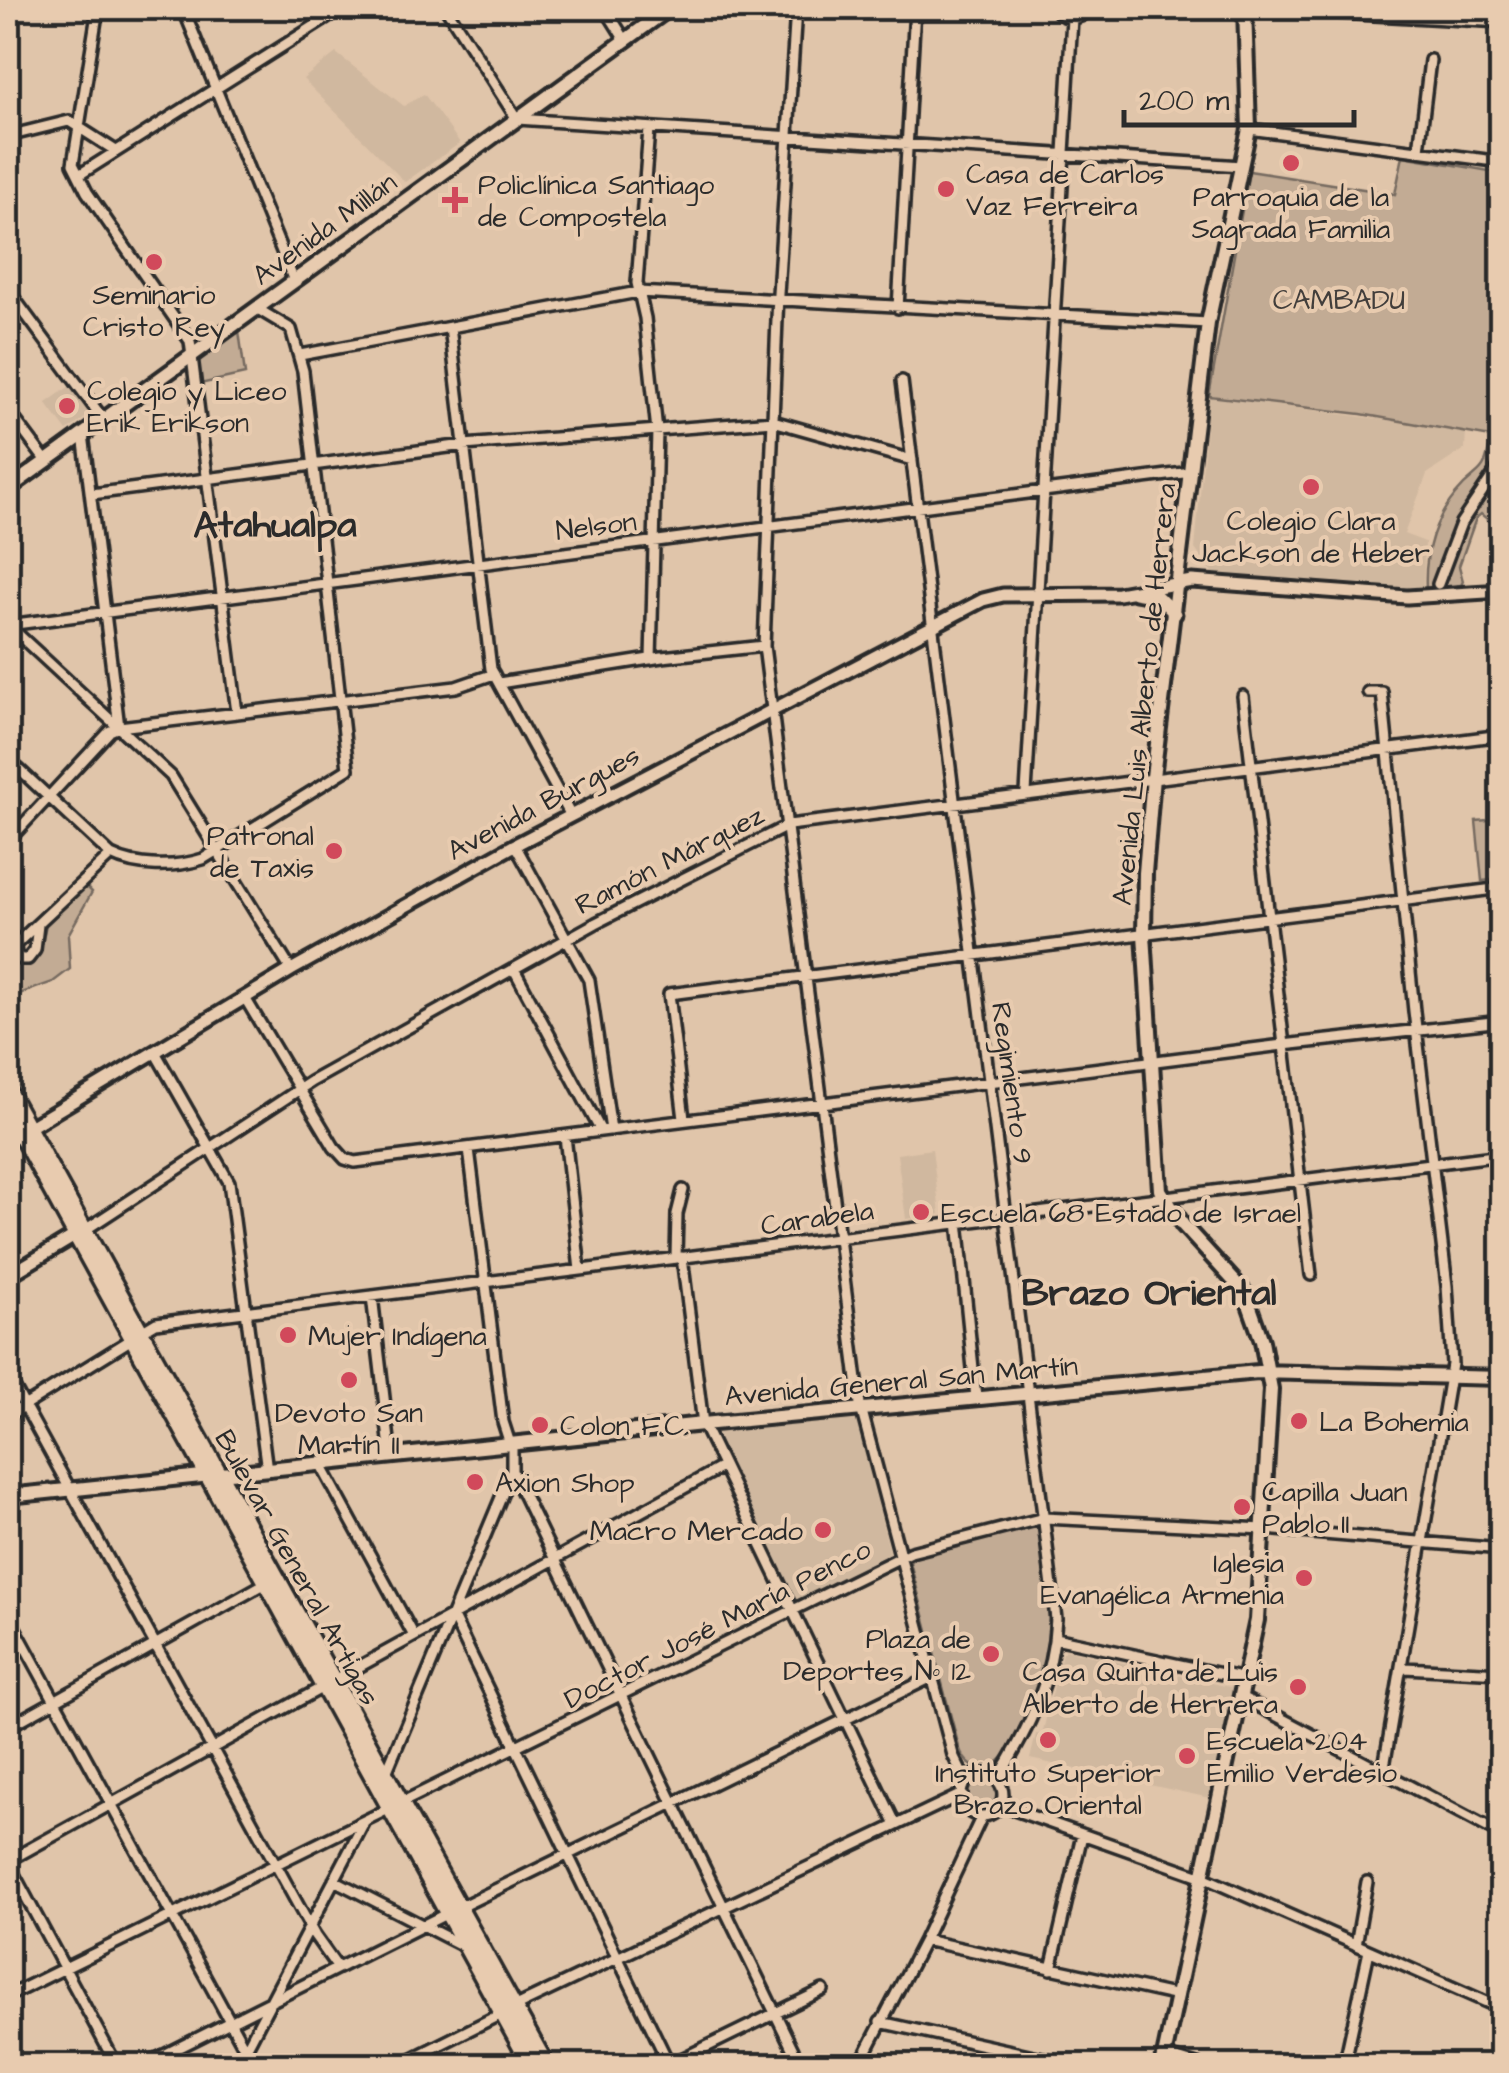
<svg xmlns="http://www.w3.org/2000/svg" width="1509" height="2073" viewBox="0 0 1509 2073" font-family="'Architects Daughter',sans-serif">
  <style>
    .built { fill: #d0b89f }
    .green { fill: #c2ab94; stroke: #766b60; stroke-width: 2.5 }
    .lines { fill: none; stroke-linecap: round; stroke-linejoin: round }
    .minor-casing { stroke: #2b2b2b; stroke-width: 16 }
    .tertiary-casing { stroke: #2b2b2b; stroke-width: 19 }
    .secondary-casing { stroke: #2b2b2b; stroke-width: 20 }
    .primary-casing { stroke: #2b2b2b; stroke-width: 21 }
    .minor { stroke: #e8cbaf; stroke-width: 9 }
    .tertiary { stroke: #e8cbaf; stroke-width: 11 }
    .secondary { stroke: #e8cbaf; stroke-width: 12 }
    .primary { stroke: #e8cbaf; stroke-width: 14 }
    .poi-dot { fill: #d1495b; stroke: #e8cbaf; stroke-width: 4 }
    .labels { text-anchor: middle; stroke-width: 8; stroke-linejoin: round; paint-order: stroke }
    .poi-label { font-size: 28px; fill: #2b2b2b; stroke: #e8cbaf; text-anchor: start }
    .street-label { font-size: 28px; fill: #2b2b2b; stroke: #e8cbaf }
    .park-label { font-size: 28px; fill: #423e3b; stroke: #e8cbaf }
    .district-label { font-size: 38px; font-weight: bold; fill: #2b2b2b; stroke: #e8cbaf }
  </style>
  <rect width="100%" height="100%" fill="#e0c5aa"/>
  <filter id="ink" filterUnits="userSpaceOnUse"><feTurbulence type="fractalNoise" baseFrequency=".01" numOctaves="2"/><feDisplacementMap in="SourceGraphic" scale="20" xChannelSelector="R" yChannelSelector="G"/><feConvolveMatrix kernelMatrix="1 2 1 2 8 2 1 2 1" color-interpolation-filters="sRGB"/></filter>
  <g filter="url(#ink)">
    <path class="built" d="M336,53L404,106L424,94L460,143L405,182L303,79Z
      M70,386L91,414L67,431L46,403Z
      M1209,396L1466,431L1465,449L1427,474L1404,534L1425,542L1423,589L1214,575L1195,549Z
      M932,1149L940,1214L906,1219L897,1154Z
      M857,1420L890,1553L796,1600L731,1467L716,1430Z
      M1066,1650L1234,1688L1210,1798L1030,1759L1036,1734L1042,1735L1062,1653Z"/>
    <path class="green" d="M1403,156L1501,173V487L1493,524L1481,514L1476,518L1459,566L1463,581L1461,585L1426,591C1424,556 1432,523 1455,495C1479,465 1484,482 1491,437L1361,414L1209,396L1249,171L1395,194Z
      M239,331L245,374L200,384L197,365L200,359Z
      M1501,819V879L1482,881L1476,821Z
      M85,885L92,892L68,935L70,969L53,982L8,998V951L20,963L33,961L41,947L47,920Z
      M1037,1525L1041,1530C1051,1598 1056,1660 1024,1723C1015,1741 1007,1756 992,1767C974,1771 965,1764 959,1747L910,1562L917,1554Z
      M968 1795a15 15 0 1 1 30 0a15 15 0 1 1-30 0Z"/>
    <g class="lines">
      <g class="minor-casing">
        <path id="minor" d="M98,8L73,164L87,192L190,341L237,713
          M183,8L294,281
          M446,8L517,119L1242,166
          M605,8L625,40
          M796,8L778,294L764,646L860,1404L953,1755L966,1782
          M1055,8C1065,21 1080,21 1090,8
          M1246,8L1502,22
          M649,129L637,283L645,318L657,431L651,659
          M1249,129L1502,162
          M8,136L69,121L116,151
          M1419,150L1430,60
          M79,175L343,8
          M8,290L103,419
          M898,308L915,8
          M450,327L491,669L570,814
          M300,355L638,292L1208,323
          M902,381L1056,1619C1053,1680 1029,1729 997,1780
          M8,410L46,461
          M83,434L119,727
          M92,494L464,445L773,421L912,460
          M1502,503L1498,517L1502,557
          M1438,584L1461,523L1502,462
          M8,625L1191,472
          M8,625L171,776L291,970
          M499,683L662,657L764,646
          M1368,692H1382L1414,1011L1447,1286L1452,1364L1383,1773
          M1243,696L1311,1275
          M8,759L111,855
          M1026,793L1072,18
          M8,841L110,731L119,727L456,687L494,674
          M515,845L589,980L611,1130
          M38,925L35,950L28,959H21L16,955L15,945L111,855C137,868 175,868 203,859L348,769L303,371L291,329L256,308
          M514,969L601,1131
          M245,998L334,1147L345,1159L355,1162L1283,1045L1502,1021
          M155,1052L229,1182L267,1470
          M684,1119L669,994L1502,888
          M565,1136L580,1270
          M958,1221L976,1398
          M85,1230L312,1081L596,923L789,825L1502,735
          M682,1257L703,1424L895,1823
          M676,1258L677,1214L683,1190
          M372,1296L391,1457
          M141,1332L156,1323L1502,1155
          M8,1376L315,1936L337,1967
          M8,1416L132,1339
          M321,1465L414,1636
          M512,1471L794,2052
          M8,1615L245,2049
          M452,1615L670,2066
          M1055,1638L1245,1679
          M1404,1668L1502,1673
          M333,1681L722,1467
          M1241,1697L1502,1835
          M8,1727L266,1583
          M386,1773L512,1471V1450L503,1422L469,1149
          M961 1795a21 21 0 1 1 42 0a21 21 0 1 1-42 0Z
          M1000,1805L1203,1877L1502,2009
          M8,1861L323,1687
          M8,1863L117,2066
          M334,1880L465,1947
          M458,1908L932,1677
          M924,1940L1178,1996
          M1356,1945L1367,1882
          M1051,1969L1082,1835
          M8,1996L911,1552L1044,1518L1264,1529L1502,1549
          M514,2007L962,1794
          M880,2022L1079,2066
          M1164,2055L1200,2066
          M142,2066L448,1913
          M237,2066L364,1823
          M397,2066L503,2013
          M667,2066L823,1990
          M859,2066L924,1940L982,1816
          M1344,2066L1369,1951"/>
      </g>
      <g class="tertiary-casing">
        <path id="tertiary" d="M1135,593L1158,597L1175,614
          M8,1140L291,970L515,845L983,600L1003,595L1118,594L1192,581L1407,597L1502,591
          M8,1276L81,1232"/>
      </g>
      <g class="secondary-casing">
        <path id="secondary" d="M8,489L670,8
          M8,1496L703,1424L1258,1372L1502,1378
          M1162,2066L1257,1620L1271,1389L1262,1341L1245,1293L1183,1225L1160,1190L1144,934L1145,873L1153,777L1208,323L1249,129L1245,8"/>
      </g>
      <g class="primary-casing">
        <path id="primary" d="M8,1091L547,2066
          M8,1112L531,2066"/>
      </g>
      <use href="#minor" class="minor"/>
      <use href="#tertiary" class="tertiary"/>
      <use href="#secondary" class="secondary"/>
      <use href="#primary" class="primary"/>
    </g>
  </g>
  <g class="poi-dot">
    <circle cx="1291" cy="163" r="10"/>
    <circle cx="946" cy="189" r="10"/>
    <path d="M450 185h10v10h10v10h-10v10h-10v-10h-10v-10h10z"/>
    <circle cx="154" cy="262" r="10"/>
    <circle cx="67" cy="406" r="10"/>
    <circle cx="1311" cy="487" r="10"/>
    <circle cx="334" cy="851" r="10"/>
    <circle cx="921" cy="1212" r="10"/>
    <circle cx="288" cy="1335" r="10"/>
    <circle cx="349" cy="1380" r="10"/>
    <circle cx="1299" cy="1421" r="10"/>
    <circle cx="540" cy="1425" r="10"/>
    <circle cx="475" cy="1482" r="10"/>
    <circle cx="1242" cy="1507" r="10"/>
    <circle cx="823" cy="1530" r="10"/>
    <circle cx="1304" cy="1578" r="10"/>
    <circle cx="991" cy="1654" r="10"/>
    <circle cx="1298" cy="1687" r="10"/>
    <circle cx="1048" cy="1740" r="10"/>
    <circle cx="1187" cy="1756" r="10"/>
  </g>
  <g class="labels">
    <g class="poi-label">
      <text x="966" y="183">Casa de Carlos<tspan x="966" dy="32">Vaz Ferreira</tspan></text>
      <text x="478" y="194">Policlínica Santiago<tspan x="478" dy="32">de Compostela</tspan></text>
      <text x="1291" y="206" text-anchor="middle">Parroquia de la<tspan x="1291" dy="32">Sagrada Familia</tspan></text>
      <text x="154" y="304" text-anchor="middle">Seminario<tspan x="154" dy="32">Cristo Rey</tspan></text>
      <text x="87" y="400">Colegio y Liceo<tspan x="87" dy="32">Erik Erikson</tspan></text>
      <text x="1311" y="530" text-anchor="middle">Colegio Clara<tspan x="1311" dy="32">Jackson de Heber</tspan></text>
      <text x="314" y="845" text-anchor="end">Patronal<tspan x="314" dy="32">de Taxis</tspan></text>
      <text x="941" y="1222">Escuela 68 Estado de Israel</text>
      <text x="308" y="1345">Mujer Indígena</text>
      <text x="349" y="1422" text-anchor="middle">Devoto San<tspan x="349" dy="32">Martín II</tspan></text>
      <text x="1319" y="1431">La Bohemia</text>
      <text x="560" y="1435">Colon F.C.</text>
      <text x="495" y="1492">Axion Shop</text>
      <text x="1262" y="1501">Capilla Juan<tspan x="1262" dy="32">Pablo II</tspan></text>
      <text x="803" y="1540" text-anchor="end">Macro Mercado</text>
      <text x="1284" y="1572" text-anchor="end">Iglesia<tspan x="1284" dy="32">Evangélica Armenia</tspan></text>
      <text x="971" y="1648" text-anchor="end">Plaza de<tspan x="971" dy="32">Deportes Nº 12</tspan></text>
      <text x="1278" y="1681" text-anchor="end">Casa Quinta de Luis<tspan x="1278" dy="32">Alberto de Herrera</tspan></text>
      <text x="1207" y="1750">Escuela 204<tspan x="1207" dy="32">Emilio Verdesio</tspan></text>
      <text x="1048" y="1782" text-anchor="middle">Instituto Superior<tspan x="1048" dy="32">Brazo Oriental</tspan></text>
    </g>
    <g class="street-label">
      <text transform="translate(324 228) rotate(-36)" y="10">Avenida Millán</text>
      <text transform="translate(596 525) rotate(-7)" y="10">Nelson</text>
      <text transform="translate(1143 694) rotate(-84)" y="10">Avenida Luis Alberto de Herrera</text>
      <text transform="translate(543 802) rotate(-28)" y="10">Avenida Burgues</text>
      <text transform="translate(669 859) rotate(-27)" y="10">Ramón Márquez</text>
      <text transform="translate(1013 1083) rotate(82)" y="10">Regimiento 9</text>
      <text transform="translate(817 1217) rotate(-8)" y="10">Carabela</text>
      <text transform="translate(901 1380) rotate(-5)" y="10">Avenida General San Martín</text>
      <text transform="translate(298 1567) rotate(61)" y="10">Bulevar General Artigas</text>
      <text transform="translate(717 1623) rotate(-27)" y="10">Doctor José María Penco</text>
    </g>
    <g class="park-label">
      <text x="1339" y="309">CAMBADU</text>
    </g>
    <g class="district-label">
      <text x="275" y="537">Atahualpa</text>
      <text x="1149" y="1305">Brazo Oriental</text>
    </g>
  </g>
  <rect width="1509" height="2073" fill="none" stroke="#e8cbaf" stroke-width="40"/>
  <rect x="20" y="20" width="1469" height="2033" fill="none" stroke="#2b2b2b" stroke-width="4" filter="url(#ink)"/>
  <path d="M1124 110v15h230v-15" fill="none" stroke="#2b2b2b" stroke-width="5"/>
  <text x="1139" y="110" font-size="30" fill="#2b2b2b" stroke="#e8cbaf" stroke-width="8" paint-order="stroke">200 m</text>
</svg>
